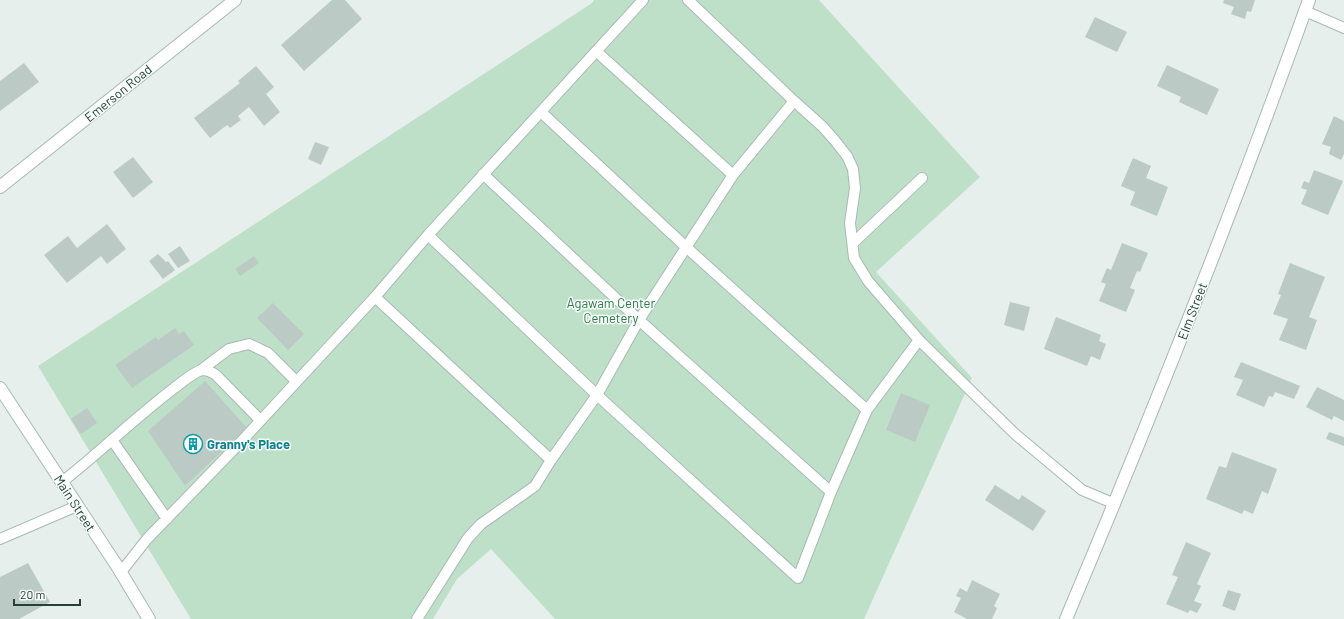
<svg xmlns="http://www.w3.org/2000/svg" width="1344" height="619" viewBox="0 0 1344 619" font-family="Barlow,sans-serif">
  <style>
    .green { fill: #bfe0c8 }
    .building { fill: #bbcac4 }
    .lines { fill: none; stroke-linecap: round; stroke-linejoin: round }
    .service-casing { stroke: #a8b8b2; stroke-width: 12 }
    .minor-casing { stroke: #a8b8b2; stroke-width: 14 }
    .tertiary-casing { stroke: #a8b8b2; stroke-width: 14 }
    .secondary-casing { stroke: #a4bbb3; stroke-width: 14 }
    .service { stroke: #fff; stroke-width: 10 }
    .minor { stroke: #fff; stroke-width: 12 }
    .tertiary { stroke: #fff; stroke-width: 12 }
    .secondary { stroke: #fff; stroke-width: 12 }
    .labels { text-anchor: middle; stroke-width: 3; stroke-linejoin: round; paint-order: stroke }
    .street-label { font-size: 13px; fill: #24423a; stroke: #f7fbf9 }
    .park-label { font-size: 13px; fill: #2d7a4b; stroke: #f7fbf9 }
    .culture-label { font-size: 13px; font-weight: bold; fill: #0d838f; stroke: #f7fbf9; text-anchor: start }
  </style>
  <rect width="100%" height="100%" fill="#e6efeb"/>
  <path class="green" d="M594,0H819L980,177L876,272L972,378L864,619H555L491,549L457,579L433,619H191L38,366L592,3Z"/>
  <path class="building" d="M332,0H345L362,19L304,71L281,45Z
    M1224,0H1255L1251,12L1247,11L1245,19L1231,14L1234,7L1223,3Z
    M1095,17L1127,32L1117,52L1085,37Z
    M24,63L39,82L0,111V81Z
    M1167,65L1219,89L1207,115L1179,102L1181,97L1157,86Z
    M256,66L274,87L266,94L280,112L264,126L249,107L238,116L241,120L230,128L227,125L210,138L194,118L240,83L238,81Z
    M1334,116L1344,121V154L1341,160L1329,154L1331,147L1322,144Z
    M315,142L329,147L321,165L308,159Z
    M133,157L153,182L133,198L113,172Z
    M1133,158L1151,166L1146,178L1168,187L1157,216L1130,205L1135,192L1121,186Z
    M1314,170L1343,181L1328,215L1301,204L1307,190L1301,188L1304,181L1309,183Z
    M107,224L126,249L107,264L101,256L67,283L44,255L68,236L77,248Z
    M1122,243L1148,253L1140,272L1137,271L1130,288L1135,290L1126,312L1099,301L1106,284L1101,282L1107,268L1111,270Z
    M180,246L190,261L178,268L168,254Z
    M158,254L166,262L168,261L175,270L163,279L149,261Z
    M254,256L259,263L240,276L235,269Z
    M1290,263L1325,277L1309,317L1317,320L1306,350L1279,340L1288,319L1273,314L1281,295L1278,294Z
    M1010,302L1030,307L1024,331L1004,325Z
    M273,303L304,334L288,350L257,318Z
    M1056,317L1101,335L1099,341L1106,344L1100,360L1091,356L1087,366L1044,349Z
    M175,328L179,334L184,331L194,345L132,388L115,365L156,337L158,340Z
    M1241,362L1300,386L1294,399L1275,392L1273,397L1269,396L1264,407L1236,395L1243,380L1234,377Z
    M205,381L247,428L185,486L148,431Z
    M1317,387L1344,400V421L1334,416L1332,420L1306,407Z
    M901,393L930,405L915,442L886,430Z
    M87,408L97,423L81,434L71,419Z
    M1329,432L1344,437V446L1326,439Z
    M1232,452L1277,469L1268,494L1262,491L1253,514L1244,510L1242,514L1206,499L1219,466L1226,468Z
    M995,485L1019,500L1022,495L1046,511L1033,531L985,500Z
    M1186,542L1211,553L1197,584L1201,586L1194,601L1202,604L1197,613L1190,610L1188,613L1166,604L1178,577L1172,575Z
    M28,563L50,602L19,619H0V577Z
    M972,580L1000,594L994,606L997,608L992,619H967L954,612L961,598L956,596L960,588L967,592Z
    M1228,590L1241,594L1235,611L1222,606Z"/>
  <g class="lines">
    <g class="service-casing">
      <path id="service" d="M688,0L794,101L823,127L836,142L847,156L853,169L855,188L850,223L854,258L868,281L919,340L1014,433L1082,490L1115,504
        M1305,11L1344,28
        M597,52L733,175
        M541,112L686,247L867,410
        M483,174L639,320L831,492
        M428,235L597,395L798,578L831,492L867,410L919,340
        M853,243L922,178
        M375,297L551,460
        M201,370L229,349L249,344L268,353L296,381
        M112,440L167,519
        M62,482C100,452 135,418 173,389C180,384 193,372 202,370C207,370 212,372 216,375L260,420
        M0,539L77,506
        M121,572L147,539L238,445L375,297L428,235L643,0
        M417,619L468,538L481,524L535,486L551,460L597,395L639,320L733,175L794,101"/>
    </g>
    <g class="minor-casing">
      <path id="minor" d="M0,187L235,0"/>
    </g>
    <g class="tertiary-casing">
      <path id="tertiary" d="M1066,619C1152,415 1234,209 1309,0"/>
    </g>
    <g class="secondary-casing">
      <path id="secondary" d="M0,388L117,566L149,619"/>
    </g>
    <use href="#service" class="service"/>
    <use href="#minor" class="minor"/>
    <use href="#tertiary" class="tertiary"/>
    <use href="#secondary" class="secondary"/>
  </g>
  <defs>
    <g id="building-ring" transform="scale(1)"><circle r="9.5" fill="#f7fbf9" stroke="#0f9aa8" stroke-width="1.5"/><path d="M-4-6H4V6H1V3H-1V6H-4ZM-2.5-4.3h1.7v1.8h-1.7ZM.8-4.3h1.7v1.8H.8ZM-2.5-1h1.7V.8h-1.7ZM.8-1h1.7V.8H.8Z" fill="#0f9aa8"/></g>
  </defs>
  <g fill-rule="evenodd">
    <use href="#building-ring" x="193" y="444"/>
  </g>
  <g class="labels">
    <g class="street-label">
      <text transform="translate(118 93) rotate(-39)" y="5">Emerson Road</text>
      <text transform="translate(1192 311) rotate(-69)" y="5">Elm Street</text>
      <text transform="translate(75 503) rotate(57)" y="5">Main Street</text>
    </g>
    <g class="park-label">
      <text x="611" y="308">Agawam Center<tspan x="611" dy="15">Cemetery</tspan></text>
    </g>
    <g class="culture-label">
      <text x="207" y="449">Granny's Place</text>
    </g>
  </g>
  <path d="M14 599v6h66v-6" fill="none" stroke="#24423a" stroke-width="2"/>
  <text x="20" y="599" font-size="12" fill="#24423a" stroke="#f7fbf9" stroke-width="3" paint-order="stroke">20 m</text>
</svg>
